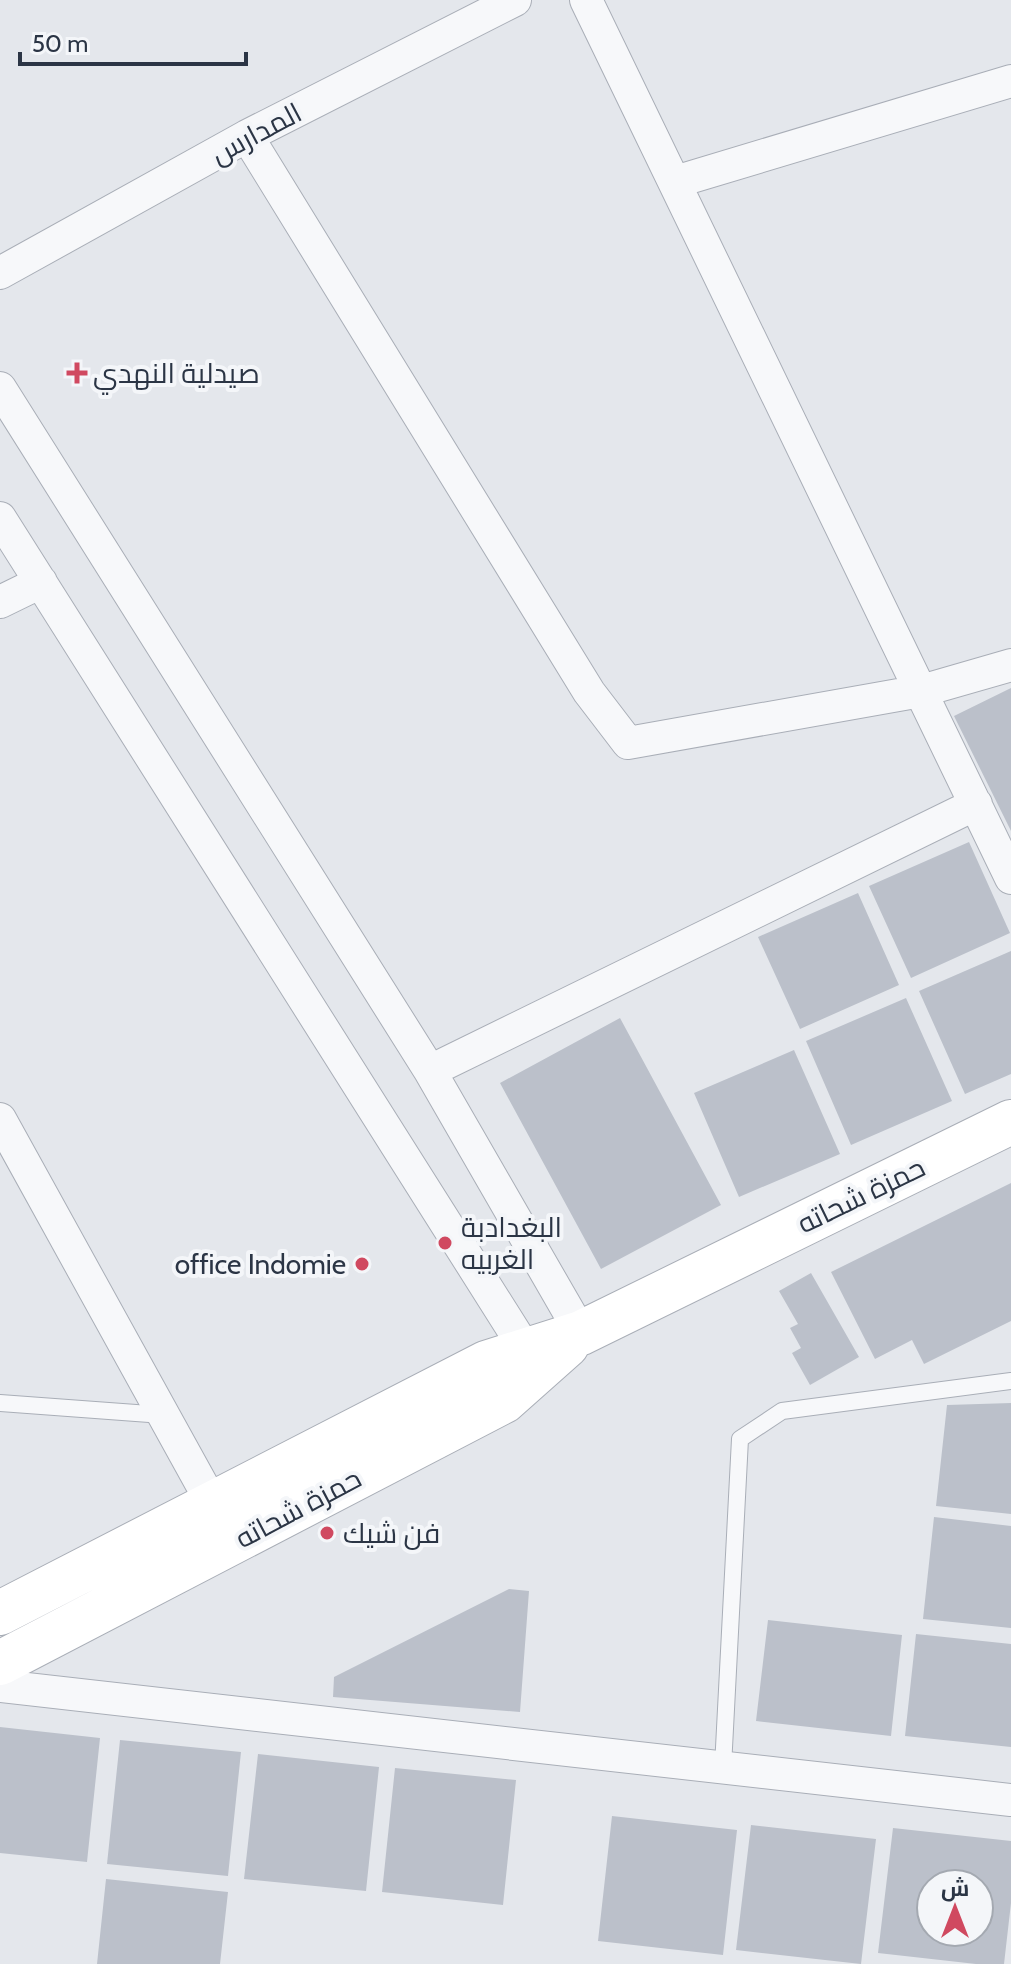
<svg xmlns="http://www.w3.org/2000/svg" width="1011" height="1964" viewBox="0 0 1011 1964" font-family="Cabin,Cairo,sans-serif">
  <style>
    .building { fill: #bbc0ca; fill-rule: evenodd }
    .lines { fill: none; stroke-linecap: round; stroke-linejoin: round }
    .service-casing { stroke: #a9aeb7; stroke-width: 18 }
    .minor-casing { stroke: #a9aeb7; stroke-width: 34 }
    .secondary-casing { stroke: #a9aeb7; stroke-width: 46 }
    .service { stroke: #f7f8fa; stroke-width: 16 }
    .minor { stroke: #f7f8fa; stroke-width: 32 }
    .secondary { stroke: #fff; stroke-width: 44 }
    .poi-dot { fill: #d04960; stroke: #f4f6f9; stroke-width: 3 }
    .labels { text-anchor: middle; stroke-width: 8; stroke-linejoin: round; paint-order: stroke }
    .street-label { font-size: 28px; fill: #2b3545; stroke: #f4f6f9 }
    .poi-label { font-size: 28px; fill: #2b3545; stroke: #f4f6f9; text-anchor: start }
  </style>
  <rect width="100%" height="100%" fill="#e4e7ec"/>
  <path class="building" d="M1011,688V831L954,716Z
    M969,842L1010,933L911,978L869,886Z
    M858,893L899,985L800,1029L758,937Z
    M1011,951V1074L965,1094L919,991Z
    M906,998L952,1101L851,1145L806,1041Z
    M620,1018L721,1205L601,1269L500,1083Z
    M794,1050L840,1154L739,1197L694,1093Z
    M1011,1183V1321L924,1364L912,1340L875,1359L831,1272Z
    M811,1273L859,1357L810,1385L792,1353L801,1348L790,1328L798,1324L779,1291Z
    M1011,1403V1514L936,1506L947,1405Z
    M934,1517L1011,1526V1628L923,1619Z
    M509,1589L529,1591L520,1712L333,1697L334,1677Z
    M768,1620L902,1635L891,1736L756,1721Z
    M916,1634L1011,1644V1747L905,1736Z
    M0,1727L100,1738L87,1862L0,1853Z
    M120,1740L241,1752L228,1876L107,1864Z
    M258,1754L379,1767L366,1891L244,1879Z
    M395,1768L516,1780L503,1905L382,1892Z
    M612,1816L737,1830L723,1955L598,1941Z
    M751,1825L876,1839L861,1964L736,1950Z
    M893,1828L1011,1841V1903L1004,1964H976L878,1953ZM931,1884H979V1932H931Z
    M106,1879L228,1892L220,1964H97Z"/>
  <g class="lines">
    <g class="service-casing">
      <path id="service" d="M0,1403L163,1415
        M723,1767L740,1439L782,1411L1011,1381"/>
    </g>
    <g class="minor-casing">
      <path id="minor" d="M586,0L1011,878
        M247,136L589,692L628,743L921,691L1011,665
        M675,182L1011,81
        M0,273L247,136L515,0
        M0,388L430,1071L581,1333
        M0,518L526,1350
        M0,602L41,582
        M430,1071L976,804
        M0,1119L212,1503
        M0,1686L1011,1800"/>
    </g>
    <g class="secondary-casing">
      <path id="secondary" d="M0,1613L486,1363L581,1333L1011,1122
        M0,1663L504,1401L567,1345"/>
    </g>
    <use href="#service" class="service"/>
    <use href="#minor" class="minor"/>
    <use href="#secondary" class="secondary"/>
  </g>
  <g class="poi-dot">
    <path d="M73 361h8v8h8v8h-8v8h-8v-8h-8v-8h8z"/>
    <circle cx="445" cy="1243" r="8"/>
    <circle cx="362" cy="1264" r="8"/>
    <circle cx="327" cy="1533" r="8"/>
  </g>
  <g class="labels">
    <g class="street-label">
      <text transform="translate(256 133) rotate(-28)" y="10">المدارس</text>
      <text transform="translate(861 1195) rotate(-26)" y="10">حمزة شحاته</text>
      <text transform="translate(298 1508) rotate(-28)" y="10">حمزة شحاته</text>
    </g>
    <g class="poi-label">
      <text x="93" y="383">صيدلية النهدي</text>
      <text x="461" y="1237">البغدادبة<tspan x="461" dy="32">الغربيه</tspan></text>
      <text x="346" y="1274" text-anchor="end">office Indomie</text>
      <text x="343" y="1543">فن شيك</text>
    </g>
  </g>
  <g transform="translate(955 1908)"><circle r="38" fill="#f4f6f9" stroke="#a4a9b1" stroke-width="2"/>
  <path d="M0-6L14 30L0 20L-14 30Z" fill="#d04960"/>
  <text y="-12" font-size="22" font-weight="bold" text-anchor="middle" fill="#2b3545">ش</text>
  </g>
  <path d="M20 52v12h226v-12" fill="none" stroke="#2b3545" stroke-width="4"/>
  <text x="32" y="52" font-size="24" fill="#2b3545" stroke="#f4f6f9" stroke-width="6" paint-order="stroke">50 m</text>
</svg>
